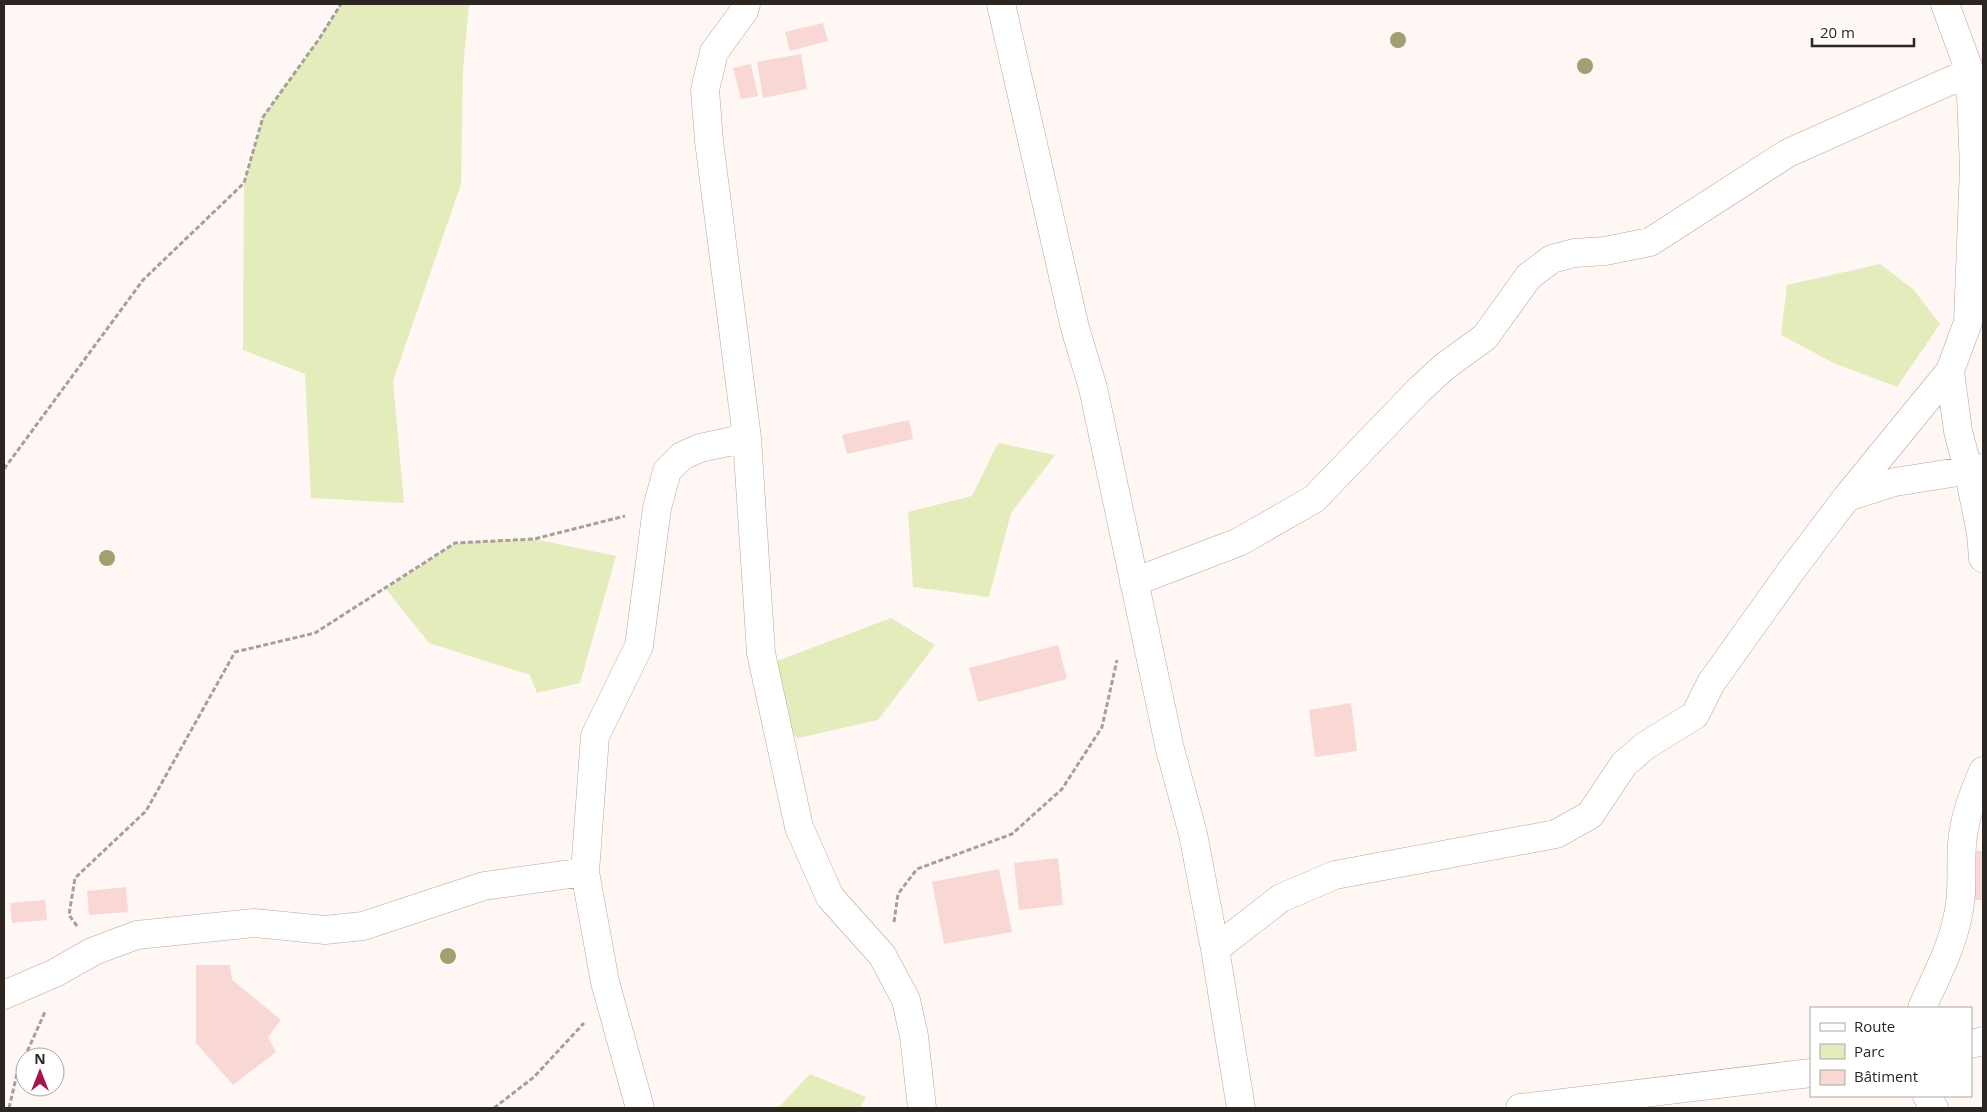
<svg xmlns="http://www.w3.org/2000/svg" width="1987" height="1112" viewBox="0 0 1987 1112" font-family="'Open Sans',sans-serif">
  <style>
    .green { fill: #e4ecbc }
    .building { fill: #f8d7d4 }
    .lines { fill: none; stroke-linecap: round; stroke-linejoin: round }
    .minor-casing { stroke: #b5a79b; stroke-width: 29 }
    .path { stroke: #a6a09b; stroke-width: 3; stroke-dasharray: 5 2.5; stroke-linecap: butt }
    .minor { stroke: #fff; stroke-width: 28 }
    .tree { fill: #a0a071 }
  </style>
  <rect width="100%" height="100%" fill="#fef7f3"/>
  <path class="green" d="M341,4H469L463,69L461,184L393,381L404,503L311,498L305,374L243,350L244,183L263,117L319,39Z
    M1880,264L1913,289L1940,324L1897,387L1834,363L1781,335L1787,285Z
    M998,443L1055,455L1011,513L989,597L913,587L908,512L972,496Z
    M534,539L616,556L580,683L537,693L530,675L429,643L386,589L455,543Z
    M891,618L935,645L878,720L798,738L767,713L777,661Z
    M810,1074L866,1097L860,1108H778Z"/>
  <path class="building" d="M823,23L828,41L790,51L785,32Z
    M801,54L807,89L763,98L757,62Z
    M751,64L758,96L741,99L733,68Z
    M909,420L913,439L847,454L842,435Z
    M1058,645L1067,679L978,702L969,668Z
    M1351,703L1357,751L1315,757L1309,710Z
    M1973,851H1983V900H1975Z
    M1058,858L1063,905L1019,910L1014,863Z
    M999,869L1012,932L944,944L932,882Z
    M126,887L128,912L89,915L87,891Z
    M45,900L47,920L12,923L10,903Z
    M196,965H230L232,980L281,1020L268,1037L276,1052L233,1085L196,1043Z"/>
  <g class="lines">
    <g class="minor-casing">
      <path id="minor" d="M746,4L744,11L714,52L705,90L709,141L747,438L761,653L799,827L830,897L882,955L906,1000L914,1036L922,1108
        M1001,4L1075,328L1093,388L1170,749L1193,834L1215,949L1241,1108
        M1945,4L1970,72L1974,167L1968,322L1950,371L1958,431L1968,469L1981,533L1983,558
        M1847,497L1895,482L1983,468
        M1134,582L1239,542L1314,499L1419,390L1444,367L1485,337L1529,276L1552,259L1574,253L1605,251L1650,242L1788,153L1970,72
        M1215,949L1281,898L1335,875L1556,834L1590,815L1624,764L1645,746L1695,715L1711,683L1791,571L1847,497L1950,371
        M4,995L55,973L94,951L137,935L254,923L325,930L363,926L484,886L585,872
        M1922,1008C1935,978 1950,952 1957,920C1964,892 1960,871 1962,844C1964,818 1973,795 1983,771
        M1971,1044L1983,1041
        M1927,1096L1934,1108
        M640,1108L605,982L585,872L595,736L639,646L657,508L667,471L682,456L700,448L747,438
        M1520,1108L1811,1073"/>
    </g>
    <path class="path" d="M4,469L143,280L244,183L263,117L319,39L341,4
      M894,922L898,894L917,869L1012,834L1062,789L1102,727L1117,660
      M77,926L69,915L75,878L146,811L235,652L315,633L455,543L534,539L625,516
      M9,1108L17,1074L45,1012
      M494,1108L534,1077L584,1023"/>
    <use href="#minor" class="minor"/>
  </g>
  <g class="tree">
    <circle cx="1398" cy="40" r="8"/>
    <circle cx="1585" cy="66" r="8"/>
    <circle cx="107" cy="558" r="8"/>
    <circle cx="448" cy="956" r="8"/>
  </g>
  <rect width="1987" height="1112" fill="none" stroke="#2b2621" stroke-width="10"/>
  <rect x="1810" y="1007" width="162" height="90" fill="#ffffff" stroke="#aaa8a6"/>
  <rect x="1820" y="1023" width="25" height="8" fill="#ffffff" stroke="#aaa8a6"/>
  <text x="1854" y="1032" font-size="15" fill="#2b2621">Route</text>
  <rect x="1820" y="1044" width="25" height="15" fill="#e4ecbc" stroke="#aaa8a6"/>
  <text x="1854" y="1057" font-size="15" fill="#2b2621">Parc</text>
  <rect x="1820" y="1070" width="25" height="15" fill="#f8d7d4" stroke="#aaa8a6"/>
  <text x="1854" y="1082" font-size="15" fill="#2b2621">Bâtiment</text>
  <g transform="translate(40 1072)"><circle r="24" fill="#ffffff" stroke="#aaa8a6"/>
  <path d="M0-4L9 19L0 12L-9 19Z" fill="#a7134c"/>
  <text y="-8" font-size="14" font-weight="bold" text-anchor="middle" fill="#2b2621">N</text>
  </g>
  <path d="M1812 38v8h102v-8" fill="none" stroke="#2b2621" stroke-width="2.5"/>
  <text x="1820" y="38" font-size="15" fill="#2b2621" stroke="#ffffff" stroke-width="4" paint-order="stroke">20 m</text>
</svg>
